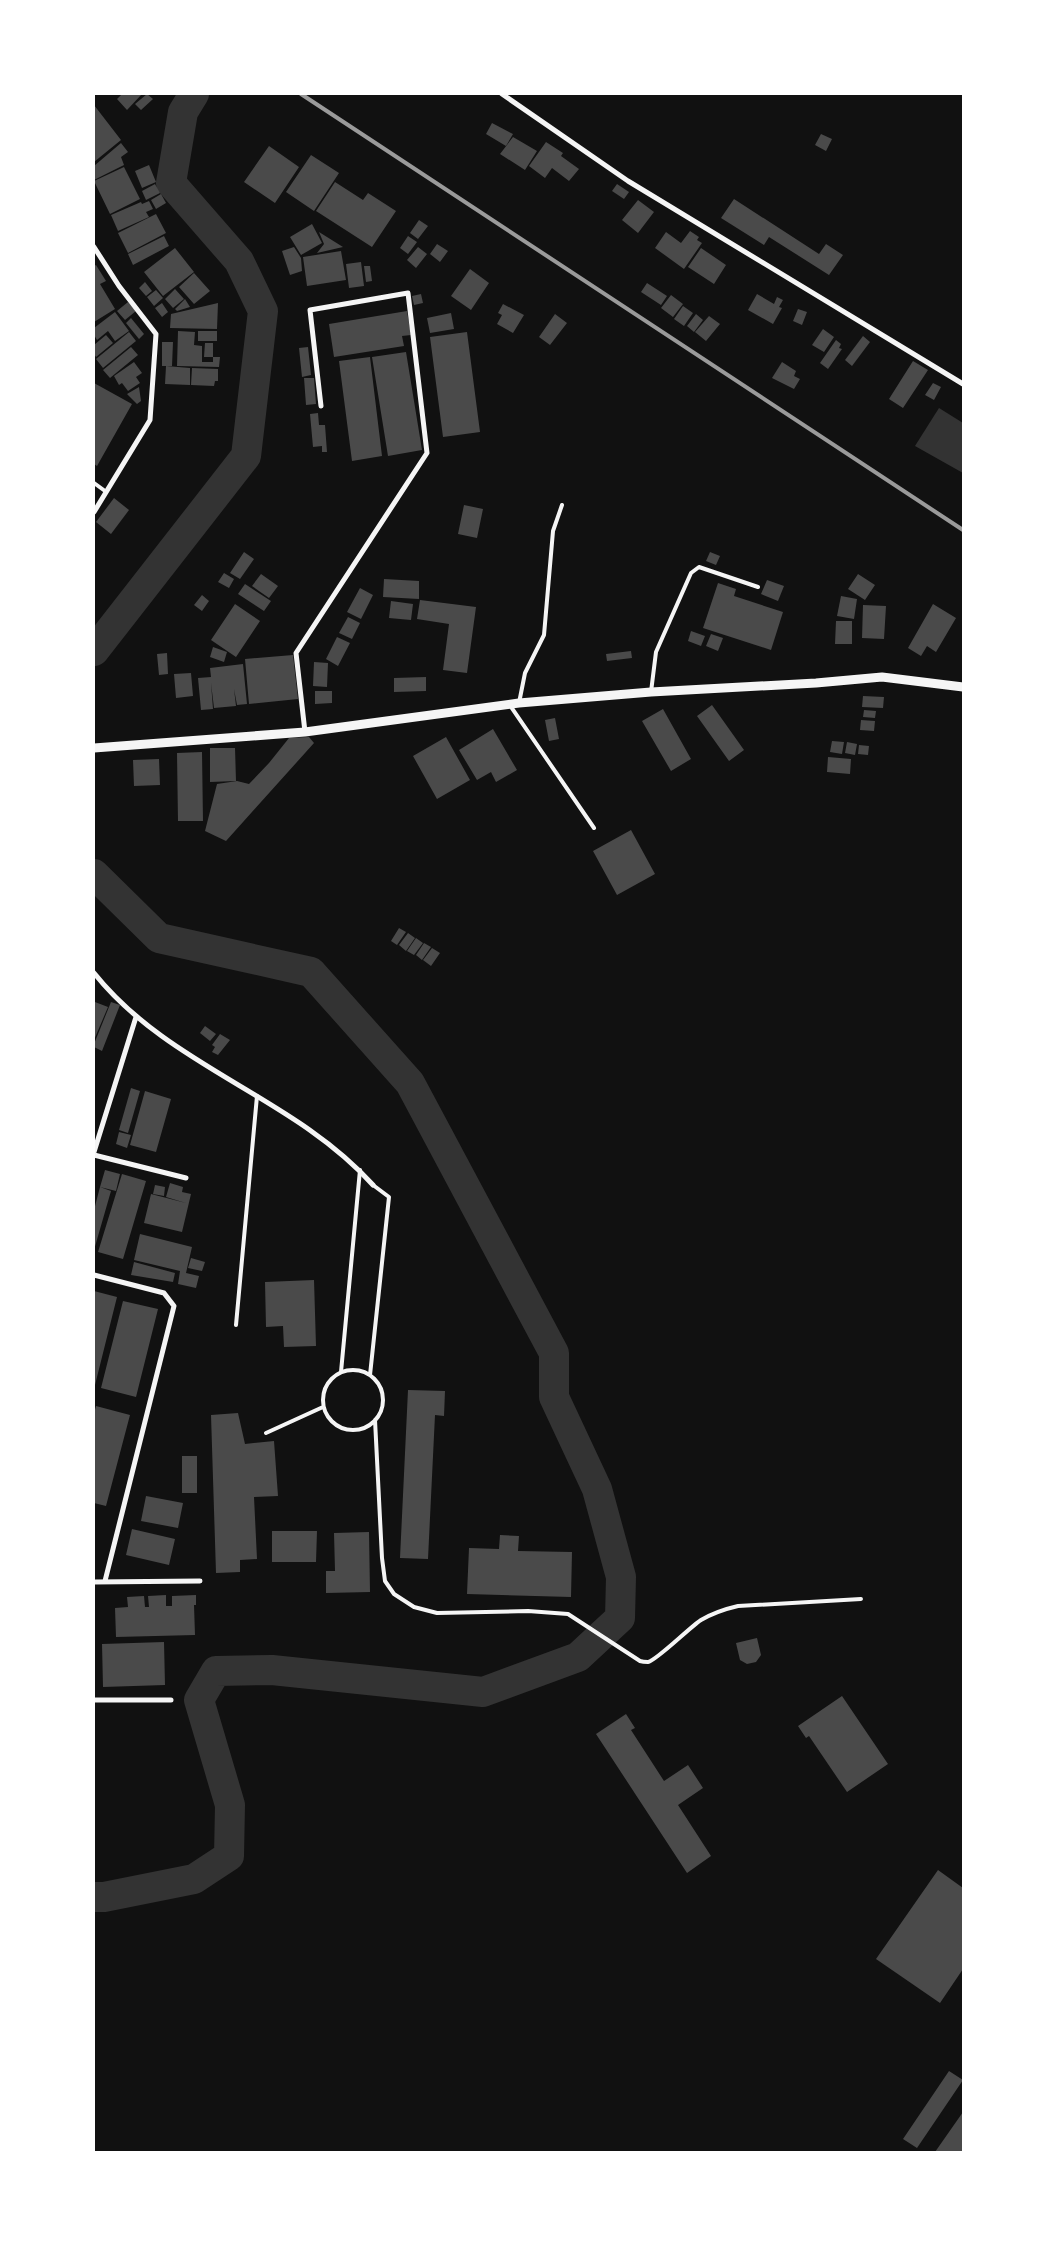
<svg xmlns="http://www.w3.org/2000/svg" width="1057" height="2246" viewBox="0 0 1057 2246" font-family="'IBM Plex Serif',serif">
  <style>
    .water { fill: #333 }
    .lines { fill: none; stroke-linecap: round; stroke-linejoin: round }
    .river { stroke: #333; stroke-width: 30 }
    .building { fill: #4a4a4a }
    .service { stroke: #f5f5f5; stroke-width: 4 }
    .minor { stroke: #f5f5f5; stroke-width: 5 }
    .tertiary { stroke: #f5f5f5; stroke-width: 9 }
    .rail { stroke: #9a9a9a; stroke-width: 4 }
  </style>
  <rect width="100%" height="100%" fill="#111"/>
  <path class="water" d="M939,408L963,423V473L915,446Z"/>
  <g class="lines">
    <path class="river" d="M94,651L246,456L263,311L239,261L171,183L183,112L194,94
      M94,874L159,938L311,972L410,1083L554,1353V1397L597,1489L621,1577L620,1618L578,1657L483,1692L272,1670L216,1671L199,1700L230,1805L229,1856L194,1879L104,1897H94"/>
  </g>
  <path class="building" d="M122,94H142L127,110L117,99Z
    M147,94L153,99L141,110L135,104Z
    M94,105L121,140L94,162Z
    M492,123L513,134L506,146L486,134Z
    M821,134L832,139L826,151L815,145Z
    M513,137L537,151L525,170L500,154Z
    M546,142L563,153L561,156L579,169L569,181L552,168L545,178L529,166Z
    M121,143L128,152L121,157L124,165L94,180V166Z
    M269,146L299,167L275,203L244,182Z
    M311,155L339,173L314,211L286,192Z
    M149,165L156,182L142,188L135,171Z
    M124,167L140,199L110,214L94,181Z
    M335,182L363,200L368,193L396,211L372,247L316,211Z
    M155,184L160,193L146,200L142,191Z
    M617,184L629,192L624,199L612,191Z
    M161,194L166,203L156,209L151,200Z
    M734,199L819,254L826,244L843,255L829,275L769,237L764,245L721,218Z
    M638,200L654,212L638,233L622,220Z
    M149,201L153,209L146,212L149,217L118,231L111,215L141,202L142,204Z
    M156,214L166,233L128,253L118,233Z
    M419,220L428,226L418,239L410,233Z
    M312,224L322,243L301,255L290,237Z
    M690,231L699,237L697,240L702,243L684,269L655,248L666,232L681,243Z
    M319,232L343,247L317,253L324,244Z
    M164,236L169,246L133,265L128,254Z
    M408,236L417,242L408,254L400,248Z
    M437,244L448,251L440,262L430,254Z
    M294,247L301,258L302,271L290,275L282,251Z
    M418,247L427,254L416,268L407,260Z
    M175,248L194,272L163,296L144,272Z
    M701,248L726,265L714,284L688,267Z
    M341,251L346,280L307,286L303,257Z
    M361,262L364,286L349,288L346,264Z
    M96,265L106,281L100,284L115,309L94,322V266Z
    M364,266H370L372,281L366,282Z
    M470,269L489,283L471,310L451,296Z
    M194,273L210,291L194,304L179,287Z
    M145,282L152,291L146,296L139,288Z
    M647,283L667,296L661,305L641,292Z
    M175,289L184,299L173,308L165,299Z
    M156,290L163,298L154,306L147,297Z
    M421,294L423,303L414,305L412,296Z
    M757,294L774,304L777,297L783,300L779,307L782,308L773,324L748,310Z
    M671,295L683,304L673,317L661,308Z
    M185,299L190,307L177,311L175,309Z
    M128,302L136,311L125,320L117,311Z
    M162,303L168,312L162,317L155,308Z
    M218,303L217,329L170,328L171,314Z
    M503,304L524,315L513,333L497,324L502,315L498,313Z
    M683,306L693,313L684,326L674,319Z
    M798,309L807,312L802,325L793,321Z
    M407,311L411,335L402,336L404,346L334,357L329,324Z
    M115,312L129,331L115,341L108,331L97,340L94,335V328Z
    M451,313L454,329L430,333L427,318Z
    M555,314L567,323L550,345L539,337Z
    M696,314L703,320L694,332L687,326Z
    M709,316L720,324L706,341L695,332Z
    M131,318L144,334L139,339L126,323Z
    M823,329L834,337L824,352L812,345Z
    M178,331L195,332L194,345L202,346V362H213V357H220L219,367L177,366Z
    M198,331H217V341H198Z
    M129,332L136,341L103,368L96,359Z
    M467,332L480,432L443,437L430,337Z
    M106,335L113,343L96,357L94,354V345Z
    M863,336L870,342L852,366L845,360Z
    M836,340L841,344L839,348L842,349L828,369L820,363Z
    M162,342H173L172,366H162Z
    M205,343H213V357H204Z
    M131,347L138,355L110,378L103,370Z
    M308,347L311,375L302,377L299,348Z
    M406,352L422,450L388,456L372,357Z
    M370,357L382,456L352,461L339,361Z
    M913,361L928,370L903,408L889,399Z
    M134,362L142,373L136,377L140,383L128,391L122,383L119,385L114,376Z
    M782,362L796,371L794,376L800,379L794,389L772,378Z
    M166,366L190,368V385L165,384Z
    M192,368L218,369V381H215L214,386L191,385Z
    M304,378H314L316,404L306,405Z
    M94,383L132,404L97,466L94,464Z
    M933,383L941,387L934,400L925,395Z
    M139,387L141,401L137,404L127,394Z
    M318,413L319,425H325L327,452H322V446L313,447L310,414Z
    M114,498L129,510L111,534L96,522Z
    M464,505L483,509L477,538L458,534Z
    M244,552L254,559L240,579L230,573Z
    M710,552L720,556L716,565L706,561Z
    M224,573L234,579L229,588L218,582Z
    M261,574L278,586L269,598L252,586Z
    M858,574L875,585L865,600L848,589Z
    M384,579L419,581V599L383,597Z
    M767,580L784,586L778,601L761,594Z
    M718,583L736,589L734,596L783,612L771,650L703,628Z
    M245,584L271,601L264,611L238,594Z
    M360,588L373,595L361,619L347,612Z
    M202,595L209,601L202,611L194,605Z
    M841,596L857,599L854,619L837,616Z
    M420,600L476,607L467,673L443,670L449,624L417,619Z
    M391,601L413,604L411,620L389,618Z
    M235,604L260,621L236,657L211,640Z
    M933,604L956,618L936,652L927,646L921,656L908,648Z
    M863,605L886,606L884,639L862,638Z
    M348,617L360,623L352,639L339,633Z
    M836,621H852V644H835Z
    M691,631L705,636L701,646L688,641Z
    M711,634L723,638L718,651L706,646Z
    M337,637L350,643L338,666L326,659Z
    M213,647L227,652L224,662L210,657Z
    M631,651L632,658L607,661L606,654Z
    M167,653L168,674L159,675L157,654Z
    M293,655L298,699L249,704L245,659Z
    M314,662L328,663L327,687L313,686Z
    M243,664L247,704L237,705L234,689L236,706L214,708L211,683L213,709L201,710L198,678L211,677L210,668Z
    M191,673L193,696L176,698L174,674Z
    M426,677V691L394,692V678Z
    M315,691H332V703L315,704Z
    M863,696L884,697L883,708L862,707Z
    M712,705L744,750L729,761L697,716Z
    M663,709L691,759L671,771L642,721Z
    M864,710L876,711L875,718L863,717Z
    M555,718L559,739L549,741L545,720Z
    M861,720L875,721L874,731L860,730Z
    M493,729L517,770L496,782L491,772L477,780L459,750Z
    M309,737L314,743L226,841L205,831L217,784L237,781L249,784L269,763L275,768L269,763L289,738Z
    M446,737L470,780L437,799L413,756Z
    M832,741L844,742L842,754L830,752Z
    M847,742L857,744L855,755L845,753Z
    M859,745L869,746L868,755L858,754Z
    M210,748H235L236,781L210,782Z
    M202,752L203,821H178L177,753Z
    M828,757L851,759L850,774L827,772Z
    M159,759L160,785L134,786L133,760Z
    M631,830L655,874L617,895L593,851Z
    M399,928L406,932L397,945L391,941Z
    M408,933L415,938L406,951L399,945Z
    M416,938L423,943L414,955L407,951Z
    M424,943L431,947L422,960L416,955Z
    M432,948L440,953L431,966L423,960Z
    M95,1002L108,1007L94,1040V1005Z
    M111,1002L120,1005L102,1051L94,1047V1044Z
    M205,1026L216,1034L210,1041L200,1033Z
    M220,1034L230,1040L218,1055L212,1052L215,1047L212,1045Z
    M131,1088L140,1091L128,1133L119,1130Z
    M145,1091L171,1099L156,1152L130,1145Z
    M119,1132L131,1135L127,1148L116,1144Z
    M105,1170L120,1174L116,1191L100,1187Z
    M122,1174L146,1181L123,1259L98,1252Z
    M170,1183L183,1187L182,1192L191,1194L182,1232L144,1223L151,1194L186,1203L166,1197Z
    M155,1185L165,1187L164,1196L153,1194Z
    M100,1187L111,1191L94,1250V1210Z
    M140,1234L192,1247L186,1273L199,1276L196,1288L178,1284L180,1271L134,1260Z
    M191,1258L205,1262L202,1271L188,1268Z
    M134,1262L175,1273L173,1282L131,1275Z
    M314,1280L316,1346L284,1347L283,1326L266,1327L265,1282Z
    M94,1291L117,1297L94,1389Z
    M123,1301L158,1309L136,1397L101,1388Z
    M408,1390L445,1391L444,1416L435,1415L428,1559L400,1558Z
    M96,1406L130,1415L106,1506L94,1503V1413Z
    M238,1413L245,1444L274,1441L278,1496L254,1497L257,1559L240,1560V1572L216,1573L211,1415Z
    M182,1456H197V1493H182Z
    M146,1496L183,1503L178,1528L141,1521Z
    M132,1529L175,1539L169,1565L126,1555Z
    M272,1531H317L316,1562H272Z
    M369,1532L370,1592L326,1593V1571H335L334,1533Z
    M500,1535L519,1536L518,1551L572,1552L571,1597L467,1594L469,1548L499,1549Z
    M166,1595V1606H172V1596L196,1595V1605H194L195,1635L116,1637L115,1608L128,1607L127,1597L144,1596L145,1607H149L148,1596Z
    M757,1638L761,1655L756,1662L747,1664L740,1660L736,1643Z
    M164,1642L165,1685L103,1687L102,1644Z
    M842,1696L888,1764L847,1792L809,1736L806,1738L798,1726Z
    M626,1714L635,1728L631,1730L664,1781L688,1765L703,1788L678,1805L711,1856L687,1873L596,1734Z
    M938,1870L963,1888V1969L940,2003L876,1959Z
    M949,2071L963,2080L917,2148L903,2139Z
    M963,2112V2152H935Z"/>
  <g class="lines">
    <path class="service" d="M94,483L105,491
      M651,692L656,652L691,573L699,567L758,587
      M519,703L525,673L544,635L553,531L562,505
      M509,704L594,828
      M236,1325L257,1096
      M323 1400a30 30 0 1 1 60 0a30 30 0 1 1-60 0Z
      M341,1372L360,1170
      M370,1375L389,1197L373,1185
      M375,1420L382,1558L385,1581L394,1594L414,1607L437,1613L528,1611L568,1614L640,1661C643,1662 646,1662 648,1662C656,1661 690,1627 701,1620C713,1613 725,1609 738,1606L861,1599
      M266,1433L323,1407"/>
    <path class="minor" d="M502,94L628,181L963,384
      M94,247L119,286L156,334L150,420L94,512
      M305,732L296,653L427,453L408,293L310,310L321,406
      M94,973C170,1068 293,1096 373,1185
      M94,1152L136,1017
      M94,1155L186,1178
      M94,1275L164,1293L174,1306L105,1581
      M94,1582L200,1581
      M94,1700H171"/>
    <path class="tertiary" d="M94,748L305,732L519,703L651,692L816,683L882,677L963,687"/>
    <path class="rail" d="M301,94L963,530"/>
  </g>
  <rect width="1057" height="2246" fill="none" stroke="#ffffff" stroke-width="190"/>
</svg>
